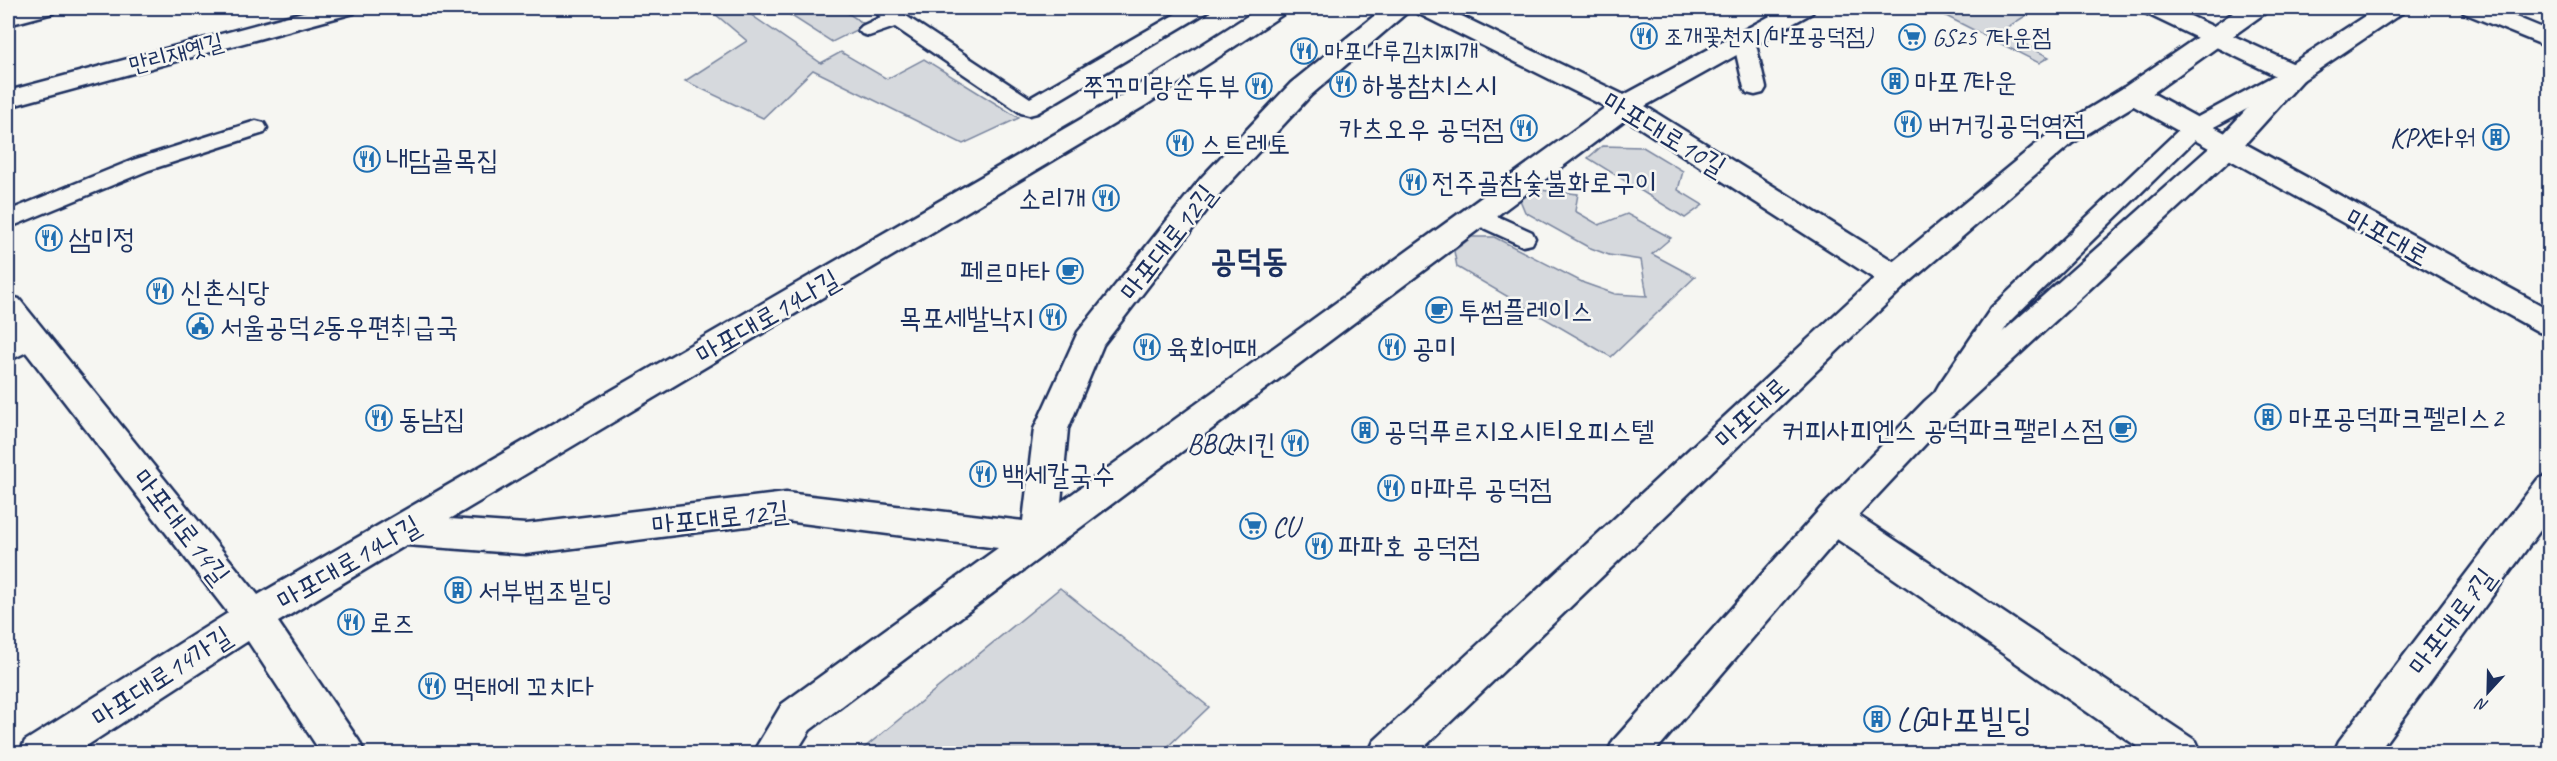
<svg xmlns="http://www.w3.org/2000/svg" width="2557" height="761" viewBox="0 0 2557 761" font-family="Caveat,'Poor Story',sans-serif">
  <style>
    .green { fill: #d6d9dd; stroke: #78849e; stroke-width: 1.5 }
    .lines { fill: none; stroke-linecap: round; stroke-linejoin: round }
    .lane-casing { stroke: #1b2f5e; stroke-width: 5 }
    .street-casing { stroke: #1b2f5e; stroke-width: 5 }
    .secondary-casing { stroke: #1b2f5e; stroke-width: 5 }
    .primary-casing { stroke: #1b2f5e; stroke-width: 5 }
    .lane { fill: #f6f6f2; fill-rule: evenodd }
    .street { fill: #f6f6f2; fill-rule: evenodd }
    .secondary { fill: #f6f6f2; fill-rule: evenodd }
    .primary { fill: #f6f6f2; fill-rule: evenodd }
    .labels { text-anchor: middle; stroke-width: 5; stroke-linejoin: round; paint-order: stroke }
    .far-poi-label { font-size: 24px; fill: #1b2f5e; stroke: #f6f6f2; text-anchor: start }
    .far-street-label { font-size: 24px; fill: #1b2f5e; stroke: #f6f6f2 }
    .poi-label { font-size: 28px; fill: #1b2f5e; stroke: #f6f6f2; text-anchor: start }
    .street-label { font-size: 28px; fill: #1b2f5e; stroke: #f6f6f2 }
    .quarter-label { font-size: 32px; font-weight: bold; fill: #1b2f5e; stroke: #f6f6f2 }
    .near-poi-label { font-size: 33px; fill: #1b2f5e; stroke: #f6f6f2; text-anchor: start }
  </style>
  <rect width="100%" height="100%" fill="#f6f6f2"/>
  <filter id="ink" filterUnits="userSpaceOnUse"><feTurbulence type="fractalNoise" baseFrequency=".0167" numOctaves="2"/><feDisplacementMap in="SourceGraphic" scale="12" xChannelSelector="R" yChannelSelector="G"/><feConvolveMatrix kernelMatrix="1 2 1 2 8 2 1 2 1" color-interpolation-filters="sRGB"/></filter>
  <g filter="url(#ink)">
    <path class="green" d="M708,8H741L821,63L841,52L887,79L924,59L1019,118L963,144L813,70L763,118L685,81L747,41Z
      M779,8H840L866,25L832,42Z
      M1930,8H2038L2000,32L2049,57L2039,63Z
      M1602,146L1643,147L1683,171L1678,190L1703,205L1685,218L1588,158Z
      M1530,189L1578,194L1575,211L1599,225L1627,214L1671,238L1652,254L1695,277L1611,357L1457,267L1454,251L1472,237H1494L1584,283L1615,294L1647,296L1641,260L1609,255L1588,247L1525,212L1520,200Z
      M1060,588L1209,707L1161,753H858Z"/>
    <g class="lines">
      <g class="lane-casing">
        <path id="lane" d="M871,8H894L1030,98L1186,8H1210L1207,12L1037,113L1029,115L1021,113L895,27L869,36L862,34L858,30L862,26L881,17Z
          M1744,34L1751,36L1755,40L1766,88L1763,93L1755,95L1747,93L1744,88L1733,40L1737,36Z
          M2294,67L2302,69L2305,74L2302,79L2201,134L2010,321L1959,399L1949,402L1939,399L1935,392L1939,385L1992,307L2185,124L2286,69Z
          M256,121L264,123L267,128L264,133L149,170L8,228V211L133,160Z
          M1477,207L1532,232L1535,238L1532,244L1523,246L1468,221L1465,215L1468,209Z
          M32,328L41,331L45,338L41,345L8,361V339Z"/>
      </g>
      <g class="street-casing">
        <path id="street" d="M16,8H57L53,13L8,25V9Z
          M1260,8H1289L1285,13L1146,105L450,519L526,524L786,493L1023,521L1034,429L1078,332L1201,178L1291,83L1384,8L1411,9L1311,95L1221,192L1103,345L1068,429L1061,502L1606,107L1417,13L1414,8H1445L1624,95L1785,8H1815L1812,13L1645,106L1906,269L1910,277L1906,285L1895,288L1884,285L1626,119L810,730L795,754H752L782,704L998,548L786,521L526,554L406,545L278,622L359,741L365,754H322L248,641L74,754H19L25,741L228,613L8,329V296L19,299L258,595L1126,93Z
          M2141,8H2173L2303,68L2307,74L2303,80L2294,82L2285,80L2145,13Z
          M2460,8H2494L2550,31V48L2464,13Z
          M2133,86L2143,88L2550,310V335L2539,332L2123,100L2119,94L2123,88Z
          M2550,475V517L2377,754H2333L2339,741L2538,479Z
          M1834,504L1847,508L2196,741L2202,754H2148L1821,528L1816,518L1821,508Z"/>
      </g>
      <g class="secondary-casing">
        <path id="secondary" d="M318,8H358L354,13L8,107V91Z"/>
      </g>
      <g class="primary-casing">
        <path id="primary" d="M2240,8H2269L2265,13L2143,100L2072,143L1906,285L1417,754H1368L1374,741L1884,269L2052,131L2123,88Z
          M2377,8H2406L2402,13L2303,80L2236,154L1949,419L1847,528L1653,754H1607L1613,741L1821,508L1925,401L2216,142L2285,68Z"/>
      </g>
      <use href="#lane" class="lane"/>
      <use href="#street" class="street"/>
      <use href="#secondary" class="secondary"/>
      <use href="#primary" class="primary"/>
    </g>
  </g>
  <defs>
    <g id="restaurant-ring" transform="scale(1.35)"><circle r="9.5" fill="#f6f6f2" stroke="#1f6fb2" stroke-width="1.5"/><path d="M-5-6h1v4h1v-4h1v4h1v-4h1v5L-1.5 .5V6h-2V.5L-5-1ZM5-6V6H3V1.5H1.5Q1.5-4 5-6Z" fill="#1f6fb2"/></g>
    <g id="supermarket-ring" transform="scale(1.35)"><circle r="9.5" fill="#f6f6f2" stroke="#1f6fb2" stroke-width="1.5"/><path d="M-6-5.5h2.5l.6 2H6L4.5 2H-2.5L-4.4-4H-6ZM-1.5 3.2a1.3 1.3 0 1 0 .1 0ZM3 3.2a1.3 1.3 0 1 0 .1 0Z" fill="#1f6fb2"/></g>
    <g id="building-ring" transform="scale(1.35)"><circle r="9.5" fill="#f6f6f2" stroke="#1f6fb2" stroke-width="1.5"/><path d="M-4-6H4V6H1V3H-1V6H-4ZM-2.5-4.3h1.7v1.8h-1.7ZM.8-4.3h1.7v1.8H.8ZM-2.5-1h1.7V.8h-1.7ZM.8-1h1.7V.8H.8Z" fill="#1f6fb2"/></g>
    <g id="cafe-ring" transform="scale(1.35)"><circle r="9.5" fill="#f6f6f2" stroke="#1f6fb2" stroke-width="1.5"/><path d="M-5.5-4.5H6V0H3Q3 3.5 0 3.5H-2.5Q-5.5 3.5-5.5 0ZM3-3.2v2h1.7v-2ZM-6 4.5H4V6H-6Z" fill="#1f6fb2"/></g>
    <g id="civic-ring" transform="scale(1.35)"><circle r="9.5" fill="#f6f6f2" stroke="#1f6fb2" stroke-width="1.5"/><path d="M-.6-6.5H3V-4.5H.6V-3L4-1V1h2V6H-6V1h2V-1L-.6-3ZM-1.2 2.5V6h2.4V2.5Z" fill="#1f6fb2"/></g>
  </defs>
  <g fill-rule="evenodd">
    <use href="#restaurant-ring" x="1644" y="36"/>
    <use href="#supermarket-ring" x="1912" y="37"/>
    <use href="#restaurant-ring" x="1304" y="51"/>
    <use href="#building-ring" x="1895" y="81"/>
    <use href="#restaurant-ring" x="1343" y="84"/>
    <use href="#restaurant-ring" x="1259" y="86"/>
    <use href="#restaurant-ring" x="1908" y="124"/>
    <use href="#restaurant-ring" x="1524" y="128"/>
    <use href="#building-ring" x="2496" y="137"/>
    <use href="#restaurant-ring" x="1180" y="143"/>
    <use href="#restaurant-ring" x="367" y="159"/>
    <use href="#restaurant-ring" x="1413" y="182"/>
    <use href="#restaurant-ring" x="1106" y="198"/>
    <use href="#restaurant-ring" x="49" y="238"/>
    <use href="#cafe-ring" x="1070" y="271"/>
    <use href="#restaurant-ring" x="160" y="291"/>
    <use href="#cafe-ring" x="1439" y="310"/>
    <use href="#restaurant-ring" x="1053" y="317"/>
    <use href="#civic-ring" x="200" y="326"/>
    <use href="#restaurant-ring" x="1147" y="347"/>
    <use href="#restaurant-ring" x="1392" y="347"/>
    <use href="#building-ring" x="2268" y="417"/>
    <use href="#restaurant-ring" x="379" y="418"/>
    <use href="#cafe-ring" x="2123" y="429"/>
    <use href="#building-ring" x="1365" y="430"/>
    <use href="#restaurant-ring" x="1295" y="443"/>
    <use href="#restaurant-ring" x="983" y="474"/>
    <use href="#restaurant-ring" x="1391" y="488"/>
    <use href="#supermarket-ring" x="1253" y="526"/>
    <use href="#restaurant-ring" x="1319" y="546"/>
    <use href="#building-ring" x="458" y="590"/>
    <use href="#restaurant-ring" x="351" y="622"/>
    <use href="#restaurant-ring" x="432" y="686"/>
    <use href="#building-ring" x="1877" y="719"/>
  </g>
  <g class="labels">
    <g class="far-poi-label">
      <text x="1664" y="44">조개꽃천지(마포공덕점)</text>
      <text x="1932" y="45">GS25 T타운점</text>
      <text x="1324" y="59">마포나루김치찌개</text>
    </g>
    <g class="far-street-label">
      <text transform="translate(176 53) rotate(-15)" y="8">만리재옛길</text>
    </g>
    <g class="poi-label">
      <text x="1914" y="91">마포T타운</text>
      <text x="1362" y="94">하봉참치스시</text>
      <text x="1240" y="96" text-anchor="end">쭈꾸미랑순두부</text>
      <text x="1928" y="134">버거킹공덕역점</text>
      <text x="1504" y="138" text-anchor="end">카츠오우 공덕점</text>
      <text x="2476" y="147" text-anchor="end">KPX타워</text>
      <text x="1200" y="153">스트레토</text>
      <text x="386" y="169">내담골목집</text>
      <text x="1432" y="192">전주골참숯불화로구이</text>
      <text x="1086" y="208" text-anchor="end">소리개</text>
      <text x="68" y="248">삼미정</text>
      <text x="1050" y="281" text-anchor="end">페르마타</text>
      <text x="180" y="301">신촌식당</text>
      <text x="1458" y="320">투썸플레이스</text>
      <text x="1034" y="327" text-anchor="end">목포세발낙지</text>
      <text x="220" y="336">서울공덕2동우편취급국</text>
      <text x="1166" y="357">육회어때</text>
      <text x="1412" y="357">공미</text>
      <text x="2288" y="427">마포공덕파크펠리스2</text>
      <text x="398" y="428">동남집</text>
      <text x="2104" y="439" text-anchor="end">커피사피엔스 공덕파크팰리스점</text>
      <text x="1384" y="440">공덕푸르지오시티오피스텔</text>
      <text x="1276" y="453" text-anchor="end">BBQ치킨</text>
      <text x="1002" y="484">백세칼국수</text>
      <text x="1410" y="498">마파루 공덕점</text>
      <text x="1272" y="536">CU</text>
      <text x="1338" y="556">파파호 공덕점</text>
      <text x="478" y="600">서부법조빌딩</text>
      <text x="370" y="632">로즈</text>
      <text x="452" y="696">먹태에 꼬치다</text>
    </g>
    <g class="street-label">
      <text transform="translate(1665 133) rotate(31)" y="10">마포대로10길</text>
      <text transform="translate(2388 236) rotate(29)" y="10">마포대로</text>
      <text transform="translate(1167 242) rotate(-52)" y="10">마포대로12길</text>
      <text transform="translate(767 316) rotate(-30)" y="10">마포대로14나길</text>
      <text transform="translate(1751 412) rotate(-43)" y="10">마포대로</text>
      <text transform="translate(720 517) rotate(-6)" y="10">마포대로12길</text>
      <text transform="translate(182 526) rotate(52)" y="10">마포대로14길</text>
      <text transform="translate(348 562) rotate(-30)" y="10">마포대로14나길</text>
      <text transform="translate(2451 621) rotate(-53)" y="10">마포대로7길</text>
      <text transform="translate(161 676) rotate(-33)" y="10">마포대로14가길</text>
    </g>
    <g class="quarter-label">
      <text x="1249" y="271">공덕동</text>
    </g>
    <g class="near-poi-label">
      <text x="1896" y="731">LG마포빌딩</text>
    </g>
  </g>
  <rect width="2557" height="761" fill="none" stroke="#f6f6f2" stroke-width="30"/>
  <rect x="15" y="15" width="2527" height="731" fill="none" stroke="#1b2f5e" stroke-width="2" filter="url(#ink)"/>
  <g transform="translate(2488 692) rotate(202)" stroke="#f6f6f2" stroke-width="4.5" paint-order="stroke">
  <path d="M0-4.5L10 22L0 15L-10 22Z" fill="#1b2f5e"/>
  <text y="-9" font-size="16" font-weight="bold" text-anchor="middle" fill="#1b2f5e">N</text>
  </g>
</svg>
